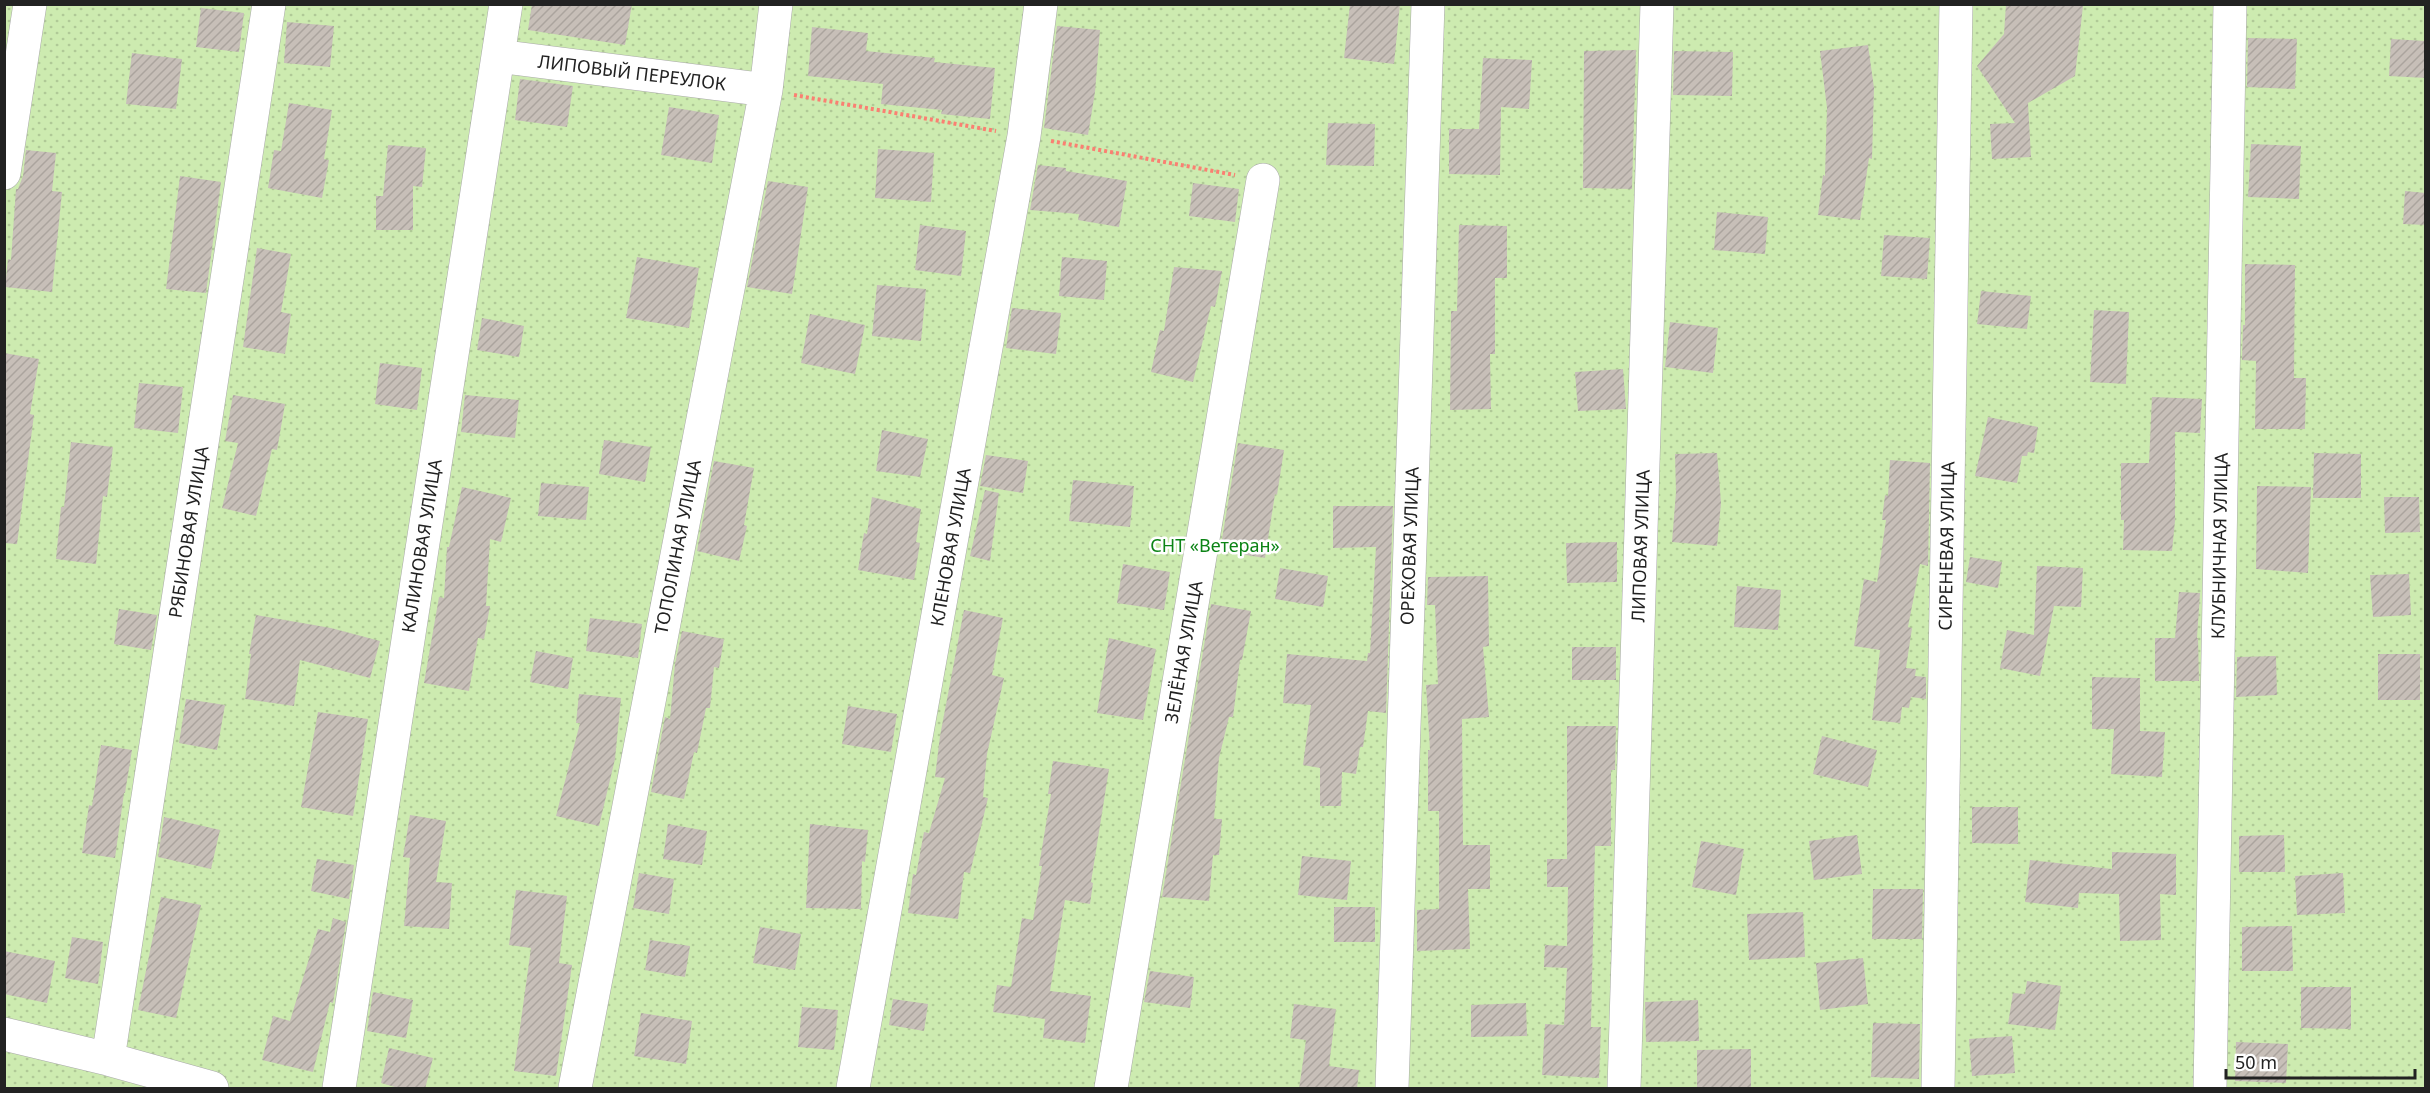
<svg xmlns="http://www.w3.org/2000/svg" width="2430" height="1093" viewBox="0 0 2430 1093" font-family="'Noto Sans',sans-serif">
  <style>
    .garden { fill: url(#garden-dots) }
    .building { fill: url(#building-hatch) }
    .lines { fill: none; stroke-linecap: round; stroke-linejoin: round }
    .minor-casing { stroke: #a9a9a9; stroke-width: 34 }
    .path { stroke: #fa8072; stroke-width: 4; stroke-dasharray: 3 3; stroke-linecap: butt }
    .minor { stroke: #fff; stroke-width: 33 }
    .labels { text-anchor: middle; stroke-width: 5; stroke-linejoin: round; paint-order: stroke }
    .street-label { font-size: 18px; fill: #222; stroke: #fff }
    .park-label { font-size: 18px; fill: #0c8416; stroke: #fff }
  </style>
  <defs>
    <pattern id="garden-dots" width="8" height="8" patternUnits="userSpaceOnUse" patternTransform="scale(1.5)"><rect width="8" height="8" fill="#cdebb0"/><path d="M2 2h.1M6 6h.1" fill="none" stroke="#b0c997" stroke-width="1.8" stroke-linecap="round"/></pattern>
    <pattern id="building-hatch" width="6" height="6" patternUnits="userSpaceOnUse" patternTransform="scale(1.5)"><rect width="6" height="6" fill="#c7bfb8"/><path d="M-1 1l2-2M0 6l6-6M5 7l2-2" fill="none" stroke="#aba49e"/></pattern>
  </defs>
  <rect width="100%" height="100%" fill="#f2efe9"/>
  <path class="garden" d="M5,5H2425V1088H5Z"/>
  <path class="building" d="M532,4H632L625,45L528,30Z
    M1350,4H1400L1394,64L1344,58Z
    M2006,4L2083,6L2075,76L2028,103L2031,157L1992,159L1990,124L2015,123L1977,66L2004,34Z
    M201,8L244,13L239,52L196,47Z
    M287,22L334,26L330,67L284,63Z
    M1057,26L1100,30L1095,92L1088,135L1044,128Z
    M812,27L868,33L866,51L935,58L934,62L995,68L990,119L941,114L942,110L881,104L883,84L808,76Z
    M2248,38L2297,39L2295,89L2247,87Z
    M2391,39L2426,41V78L2389,76Z
    M1868,45L1874,88L1872,159L1869,158L1860,220L1818,215L1823,175L1825,176L1827,108L1820,51Z
    M1636,50L1632,189L1583,188L1584,51Z
    M1674,51L1733,52L1732,96L1673,95Z
    M132,53L182,59L176,109L126,104Z
    M1483,58L1532,60L1529,109L1501,107L1500,175L1449,174V129H1479Z
    M520,79L573,86L567,127L515,120Z
    M289,103L332,110L324,159L329,160L322,198L268,188L274,150L281,151Z
    M669,107L719,115L712,163L661,155Z
    M1328,123L1375,124L1374,166L1326,165Z
    M2251,144L2301,146L2299,199L2248,197Z
    M388,145L426,148L422,187L413,186V230H376V196H383Z
    M878,149L934,153L931,202L875,198Z
    M26,150L56,153L52,191L62,192L52,292L5,287L8,259L11,260L16,189H18L23,176Z
    M1038,165L1066,168V171L1127,181L1119,227L1078,220L1079,214L1030,210Z
    M180,176L221,182L206,293L166,289Z
    M768,181L808,187L792,294L747,287Z
    M1193,183L1239,189L1235,222L1189,216Z
    M2405,191L2426,193V225L2403,224Z
    M1717,212L1768,217L1765,254L1714,250Z
    M920,225L966,231L961,276L915,270Z
    M1459,225L1507,226V278H1495V354H1490L1491,409L1450,410L1451,311H1457Z
    M1884,235L1930,238L1927,279L1881,276Z
    M257,248L291,254L281,312L291,314L285,354L243,347Z
    M637,257L699,268L689,328L626,318Z
    M1062,257L1107,261L1104,300L1059,296Z
    M2245,264L2295,265L2294,378H2306L2305,429H2255L2256,361L2242,360L2243,325H2245Z
    M1174,267L1222,271L1215,307L1211,306L1193,382L1151,372L1160,330L1164,331Z
    M877,285L926,289L921,341L872,336Z
    M1981,291L2031,296L2027,329L1977,324Z
    M1012,308L1061,313L1056,354L1006,348Z
    M2094,310L2129,312L2126,384L2090,382Z
    M810,314L865,325L855,374L801,363Z
    M482,318L524,326L519,357L477,350Z
    M1670,322L1718,328L1713,373L1665,367Z
    M4,353L39,359L30,414L34,415L17,544L4,543Z
    M380,363L422,368L417,410L375,404Z
    M1623,369L1626,409L1578,411L1575,372Z
    M139,383L183,387L178,433L134,428Z
    M233,395L285,404L277,450L272,449L256,516L222,508L238,443L225,441Z
    M465,395L519,400L515,438L461,432Z
    M2152,397L2202,399L2200,433L2175,432V521L2172,551L2123,550L2124,520H2121V463H2149Z
    M1988,417L2038,427L2034,453L2028,452L2027,456H2022L2017,483L1975,476Z
    M882,430L928,439L920,477L876,471Z
    M604,440L651,447L645,482L599,474Z
    M71,442L113,447L107,497L103,496L96,564L56,559L61,507H64Z
    M1238,443L1284,450L1277,495L1275,494L1265,558L1220,551Z
    M1717,453L1721,503L1717,546L1672,542L1676,492L1675,454Z
    M2314,453L2361,454V498H2313Z
    M986,455L1028,461L1023,493L980,486Z
    M1890,460L1930,463L1928,566L1920,564L1908,627L1912,628L1906,668L1916,669L1915,676L1926,677V699L1911,697L1909,708L1902,707L1900,723L1872,720L1880,650L1854,646L1864,579L1877,582L1886,520H1882L1885,495L1888,496Z
    M714,461L754,468L744,525L747,526L739,561L697,551Z
    M1073,480L1134,486L1130,527L1069,521Z
    M541,483L589,487L586,520L538,516Z
    M2257,486L2311,487L2308,573L2256,569Z
    M462,487L511,498L501,542L490,539L486,606H490L484,639L478,638L469,691L424,683L439,597L444,598L447,547H449Z
    M985,490L999,493L990,561L970,556Z
    M872,497L921,509L916,542L920,543L914,580L858,570L864,533L867,534Z
    M2384,497H2419L2420,532L2385,533Z
    M1333,506H1393L1386,713L1368,711L1363,747H1360L1356,774L1342,772L1341,806H1320V768L1303,765L1311,705L1283,703L1287,654L1367,661L1368,653H1370L1376,547L1333,548Z
    M1617,542V582L1567,583L1566,543Z
    M1970,557L2002,562L1998,588L1966,582Z
    M1123,564L1170,572L1164,610L1117,603Z
    M2037,566L2083,568L2081,607L2054,606L2040,676L2000,668L2007,630L2034,635Z
    M1280,568L1328,576L1323,607L1275,599Z
    M2409,574L2411,615L2373,617L2370,575Z
    M1488,576L1489,646L1483,647L1489,717L1462,719L1463,845H1490V889H1468L1470,949L1417,951V910L1439,909V811H1428V750H1430L1426,685L1438,684L1435,605H1427L1428,577Z
    M1737,586L1781,590L1778,630L1734,627Z
    M2179,592L2200,593L2197,638H2198L2199,681H2155V638H2175Z
    M1211,604L1251,611L1242,660H1240L1233,717H1229L1219,758L1214,819H1222L1219,855H1213L1209,901L1162,897Z
    M119,609L157,615L151,650L114,644Z
    M964,610L1003,618L992,675L1004,678L987,754L983,797L988,798L970,873L964,872L958,919L908,913L913,874L916,875L924,832L929,833L945,778L935,777L940,736Z
    M256,615L331,628L380,641L370,678L300,660L294,706L245,699L251,654H249Z
    M590,618L642,624L638,658L586,651Z
    M682,631L724,639L719,668L714,667L710,708H706L697,753L694,752L684,799L651,792L665,717L670,719L675,664Z
    M1109,638L1156,649L1143,720L1097,713Z
    M1572,647H1616V680H1572Z
    M536,651L573,658L568,689L530,682Z
    M2378,654H2420V700H2378Z
    M2276,656L2277,695L2236,697L2237,657Z
    M2092,677L2140,678V731L2165,732L2162,777L2111,774L2114,729H2092Z
    M579,694L621,698L615,759L599,826L556,816L580,723H576Z
    M186,699L225,705L217,750L179,743Z
    M848,706L897,714L891,752L842,744Z
    M318,712L368,719L353,816L301,807Z
    M1567,726H1616L1615,770H1611V846H1595L1591,1027H1601L1599,1078L1542,1075L1545,1024L1564,1025L1567,968L1544,967L1545,945L1567,946L1568,887H1547V859H1567Z
    M1822,736L1877,750L1868,787L1813,774Z
    M101,745L132,750L125,793H124L115,858L82,853L89,805L92,806Z
    M1053,761L1109,769L1091,882L1093,883L1090,904L1065,900L1050,991L1091,996L1085,1043L1043,1038L1045,1019L993,1012L997,985L1011,987L1022,918L1033,920L1042,866H1039L1051,794H1048Z
    M1972,807H2018V844L1972,843Z
    M410,815L446,821L436,882L452,883L449,929L404,926L410,858L403,857Z
    M164,817L220,830L211,869L158,857Z
    M668,824L707,831L702,865L663,859Z
    M810,824L868,830L865,862L862,861L861,909L806,908Z
    M1857,835L1862,874L1814,880L1809,841Z
    M2284,835L2285,872H2239V836Z
    M1701,841L1744,849L1736,895L1692,887Z
    M2112,852L2176,854V895L2160,894L2161,940L2120,941L2119,894L2079,893L2078,908L2025,902L2030,860L2112,869Z
    M1302,856L1351,861L1347,900L1298,895Z
    M317,859L354,865L349,899L311,891Z
    M639,873L674,879L669,914L633,908Z
    M2343,873L2345,913L2297,915L2295,876Z
    M1873,889H1923L1922,939H1872Z
    M516,890L567,896L559,963L572,965L556,1076L514,1071L531,948L509,945Z
    M161,897L201,905L176,1018L138,1010Z
    M1334,907H1375V942H1334Z
    M1803,912L1805,957L1749,960L1747,914Z
    M333,918L346,922L333,1003L330,1002L313,1072L262,1060L273,1016L290,1021L318,929L330,932Z
    M2292,926L2293,971H2242V927Z
    M760,927L801,934L795,970L753,963Z
    M72,937L103,942L98,984L65,978Z
    M650,940L690,946L685,977L645,970Z
    M4,951L55,961L47,1003L4,994Z
    M1863,958L1868,1004L1820,1010L1816,963Z
    M1150,971L1194,977L1190,1008L1144,1002Z
    M2027,981L2061,986L2055,1030L2008,1024L2013,993L2025,994Z
    M2301,987H2351V1029L2301,1028Z
    M373,992L413,1000L406,1038L367,1031Z
    M893,999L928,1004L924,1031L889,1025Z
    M1698,1000L1699,1041L1646,1042L1645,1002Z
    M1526,1003L1527,1036L1471,1037V1005Z
    M1294,1004L1336,1009L1329,1066L1359,1070L1357,1089H1299L1306,1040L1290,1038Z
    M802,1007L838,1010L834,1050L798,1047Z
    M641,1013L692,1021L686,1064L634,1056Z
    M1873,1023L1920,1024L1919,1079L1871,1077Z
    M2012,1036L2015,1073L1972,1076L1969,1039Z
    M2236,1042L2288,1044L2286,1083L2235,1081Z
    M389,1048L433,1058L425,1089H402L381,1083Z
    M1751,1049V1089H1697V1050Z"/>
  <g class="lines">
    <g class="minor-casing">
      <path id="minor" d="M498,56L766,90
        M4,173L30,4
        M4,1034L108,1059L212,1088
        M108,1059L269,4
        M339,1088L506,4
        M575,1088L766,90L776,4
        M853,1088L1024,136L1041,4
        M1111,1088L1263,180
        M1392,1088L1428,4
        M1624,1088L1657,4
        M1938,1088L1956,4
        M2210,1088L2230,4"/>
    </g>
    <path class="path" d="M794,95L996,131
      M1051,141L1235,175"/>
    <use href="#minor" class="minor"/>
  </g>
  <g class="labels">
    <g class="street-label">
      <text transform="translate(632 73) rotate(7)" y="6">ЛИПОВЫЙ ПЕРЕУЛОК</text>
      <text transform="translate(189 532) rotate(-81)" y="6">РЯБИНОВАЯ УЛИЦА</text>
      <text transform="translate(422 546) rotate(-81)" y="6">КАЛИНОВАЯ УЛИЦА</text>
      <text transform="translate(1410 546) rotate(-88)" y="6">ОРЕХОВАЯ УЛИЦА</text>
      <text transform="translate(1641 546) rotate(-88)" y="6">ЛИПОВАЯ УЛИЦА</text>
      <text transform="translate(1947 546) rotate(-89)" y="6">СИРЕНЕВАЯ УЛИЦА</text>
      <text transform="translate(2220 546) rotate(-89)" y="6">КЛУБНИЧНАЯ УЛИЦА</text>
      <text transform="translate(678 547) rotate(-79)" y="6">ТОПОЛИНАЯ УЛИЦА</text>
      <text transform="translate(951 547) rotate(-80)" y="6">КЛЕНОВАЯ УЛИЦА</text>
      <text transform="translate(1184 652) rotate(-80)" y="6">ЗЕЛЁНАЯ УЛИЦА</text>
    </g>
    <g class="park-label">
      <text x="1215" y="552">СНТ «Ветеран»</text>
    </g>
  </g>
  <rect width="2430" height="1093" fill="none" stroke="#222222" stroke-width="12"/>
  <path d="M2226 1069v9h189v-9" fill="none" stroke="#222222" stroke-width="3"/>
  <text x="2235" y="1069" font-size="18" fill="#222222" stroke="#ffffff" stroke-width="4.5" paint-order="stroke">50 m</text>
</svg>
